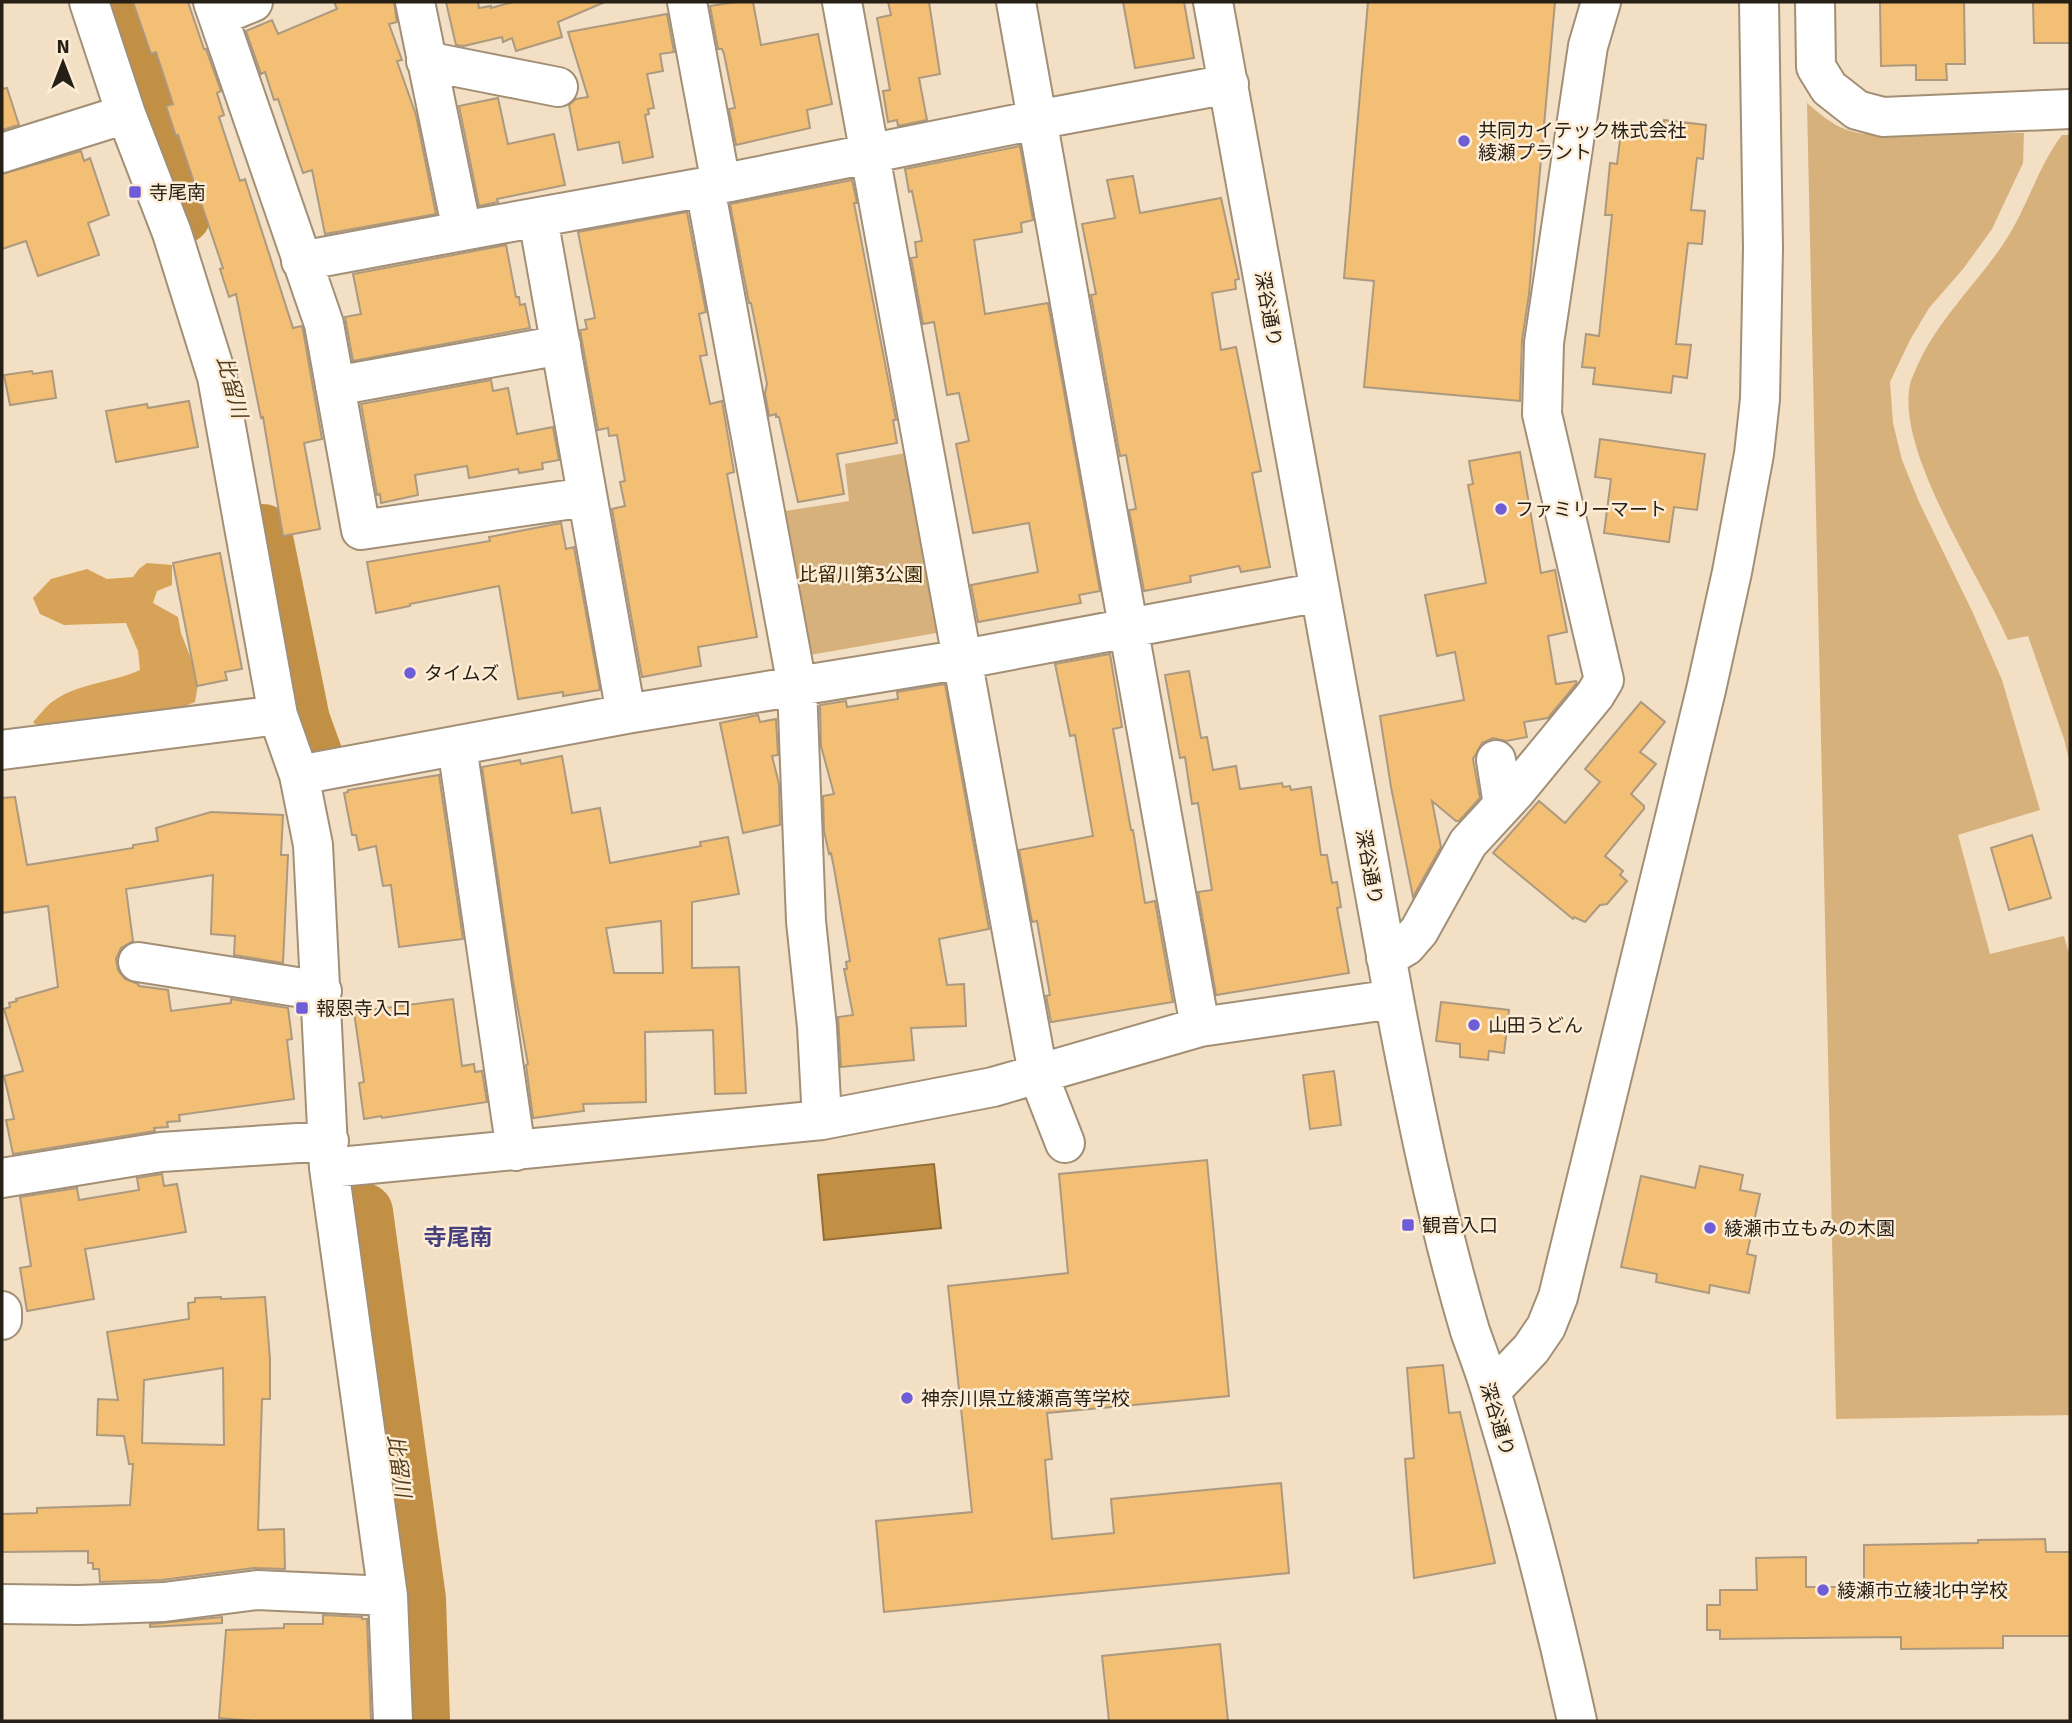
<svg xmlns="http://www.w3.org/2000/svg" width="2072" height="1723" viewBox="0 0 2072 1723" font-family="Signika,'Noto Sans JP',sans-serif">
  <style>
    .green { fill: #d6b17c }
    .forest { fill: #d6a358 }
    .water { fill: #c29045; stroke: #936e37; stroke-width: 2 }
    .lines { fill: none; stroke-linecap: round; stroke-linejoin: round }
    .river { stroke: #c29045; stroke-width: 58 }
    .building { fill: #f3bf74; stroke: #ac997f; stroke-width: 2; fill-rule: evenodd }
    .minor-casing { stroke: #a28f75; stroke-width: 42 }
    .minor { stroke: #fff; stroke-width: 38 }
    .poi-dot { fill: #6e5dd7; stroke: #fdedd6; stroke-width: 2.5 }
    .labels { text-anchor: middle; stroke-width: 5; stroke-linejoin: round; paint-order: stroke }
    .poi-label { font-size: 19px; fill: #261f15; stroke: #fdedd6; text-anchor: start }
    .street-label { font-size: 19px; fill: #261f15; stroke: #fdedd6 }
    .park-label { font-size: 19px; fill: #392503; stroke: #fdedd6 }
    .water-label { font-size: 21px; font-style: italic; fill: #523d1c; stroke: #fdedd6 }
    .quarter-label { font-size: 23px; font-weight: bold; fill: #453f7d; stroke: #fdedd6 }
  </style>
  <rect width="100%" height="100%" fill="#f3dfc3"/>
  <path class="green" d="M1807,103C1830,123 1842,132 1872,135L2024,133L2023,163L1992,229L1963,269L1929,308L1910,340L1890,382L1893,423L1902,460L1919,502L1973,613L2002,680L2040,810L1958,835L1990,954L2064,936L2070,957V1415L1836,1419Z
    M2062,135H2070V764L2064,739L2028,636L2008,640C1980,575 1896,453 1910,384C1913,374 1920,360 1925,350C1947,311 1979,280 2004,243C2027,209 2037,168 2062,135Z
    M911,452L942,632L804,656L779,512L849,501L845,464Z"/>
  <path class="forest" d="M147,563L172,565V585L157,591L153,603L178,617L181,633L199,679L195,702L161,716L48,736L33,722C39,716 45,707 52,702C77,683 112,683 140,670L138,651L126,623L64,625L40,614L33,598L51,579L87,569L107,579L133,577L139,569Z"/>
  <path class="water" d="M934,1164L941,1228L824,1240L818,1175Z"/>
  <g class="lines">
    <path class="river" d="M119,25L182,215
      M263,533L301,720L314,756
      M364,1212L417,1599L421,1721"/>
  </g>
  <path class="building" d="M133,2H188L204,49H206L221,91L217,93L224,115L219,117L240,181L245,179L293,328L302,326L303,330L322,439L304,443L320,529L283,536L263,417L261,418L236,294L229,297L220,269L223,268L178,135L176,136L166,106L173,104L156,52L151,54Z
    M334,2H394L397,22L389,24L402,60L397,61L416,115L436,214L325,234L312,170L303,173L278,99L274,100L265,72L261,74L246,31L272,20L278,34L337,9Z
    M446,2H478L479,8L491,6V8L513,2H605L558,22L562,37L516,51L512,38L503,42L502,37L464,46L456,45Z
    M735,2H753L761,45L818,34L832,104L807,110L810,128L736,145L729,109L735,108L724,54L722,49H718L710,6Z
    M888,2H929L940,74L919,78L927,120L898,126L897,120L888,122L883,91L890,90L877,18L891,15Z
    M1123,2H1184L1194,58L1135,68Z
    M1368,2H1555L1529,294L1522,340L1520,401L1364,387L1374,281L1344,278Z
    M1880,2H1964L1965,64H1946L1947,80H1916V65L1881,66Z
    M2033,2H2070V43H2034Z
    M667,14L674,52L660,54L663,71L647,74L654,108L648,109L649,114L645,115L653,157L623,163L619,142L578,150L569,105L576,99L588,97L568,32Z
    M7,88L19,125L2,130V89Z
    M498,98L508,144L554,134L565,185L497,199L498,202L479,206L459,106Z
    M1664,120L1706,125L1703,159L1697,158L1691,210L1705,211L1702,244L1688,243L1676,344L1691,345L1687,378L1673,376L1671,393L1593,384L1595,368L1582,367L1586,334L1599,336L1612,215H1605L1610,163L1617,164L1622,123L1663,127Z
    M1020,146L1033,220L1021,223L1022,232L974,240L985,314L1048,303L1100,591L1079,595L1081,603L978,622L971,585L1038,572L1029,523L973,533L956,444L969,441L959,393L947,395L934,322L923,324L911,258L917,257L915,242L922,241L912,191L909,192L905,169Z
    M81,151L84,161L90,158L109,215L88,223L99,255L38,276L26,241L2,249V174Z
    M1133,176L1140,213L1221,198L1239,279L1235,280L1236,289L1212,293L1221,350L1236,347L1261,471L1252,473L1270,567L1241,572L1239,566L1190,576L1191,582L1144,591L1129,510L1136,509L1126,455L1120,456L1091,295L1096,294L1082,224L1115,218L1107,180Z
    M852,180L857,203H854L896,420H893L897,443L837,454L844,494L798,502L779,417H776V414L769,416L765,393L767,384L755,322L751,303H749L730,204Z
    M687,212L706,312L699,314L707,355L700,356L710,404L722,401L734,472L727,474L757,637L698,647L701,666L642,677L612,509L625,506L620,482L625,481L617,435L609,436L608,428L598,430L580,330L587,329L585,320L595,318L578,232Z
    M506,245L516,297H519L520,305L525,304L530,328L353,361L345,317L361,314L353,274Z
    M32,371L33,374L52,371L56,398L10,405L4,375Z
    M491,380L493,391L508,388L517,434L553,427L559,460L542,463L543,469L519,473L518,469L469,478L467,466L415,475L418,495L381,503L380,494L377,495L361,404Z
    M189,401L198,447L116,462L106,411L147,404L148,408Z
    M1600,439L1705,454L1697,510L1674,507L1669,542L1604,533L1611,479L1595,477Z
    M1520,452L1541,573L1555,570L1567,632L1548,636L1556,684L1576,681L1577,683L1548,718L1524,722L1527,737L1506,741L1493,738L1482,743L1473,759L1480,798L1459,821H1456L1432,801L1441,847L1413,897L1391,787L1380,716L1464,700L1455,652L1437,656L1425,595L1486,583L1468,485L1473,484L1469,461Z
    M561,523L566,549L574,547L600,690L563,696V692L518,699L499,586L410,604V606L376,613L367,562L490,541L489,537Z
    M220,553L242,669L225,672L227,680L197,686L173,563Z
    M1110,654L1122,727L1113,729L1131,830H1133L1145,903L1155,901L1173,1002L1051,1022L1046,996L1050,995L1037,921L1032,922L1019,850L1093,836L1075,735L1070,736L1055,664Z
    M1189,671L1201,738L1207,737L1213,770L1236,766L1240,789L1282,783L1283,787L1290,786L1291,790L1311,787L1321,855H1327L1332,883L1337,882L1341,907L1337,908L1349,973L1216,995L1198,892L1212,890L1198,803L1192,804L1185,757L1180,758L1165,675Z
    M945,684L989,929L939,939L947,985L964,984L966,1026L911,1028L914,1060L841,1067L838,1017L853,1015L844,969H847L846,962L850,961L834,868L831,853L829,854L824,831L823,796L834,794L821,746L820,705L846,701L847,707L898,699L897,692Z
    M1641,702L1665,722L1640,752L1656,764L1631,794L1644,806V809L1605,856L1623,871L1620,875L1627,881L1607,904L1600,905L1585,922L1574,917L1573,919L1493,853L1539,801L1565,823L1600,782L1585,769Z
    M758,715L760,722L776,719L778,755L772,756L779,784L780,825L743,833L720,723Z
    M562,756L572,813L600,808L610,863L701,846L700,842L728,837L739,894L692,902V968L739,967L746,1093L715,1094L713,1030L645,1032L646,1102L583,1104L584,1111L533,1118L526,1065L528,1064L513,981L482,767L520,760L521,764ZM661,921L663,973H614L606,928Z
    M439,775L463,939L399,947L391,885L383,886L376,846L359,850L356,835H352L344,793L348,792V790Z
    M15,797L27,865L133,848V845L158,841L156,828L211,812L283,815L281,855H288L283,963L234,955L235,936L211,934L213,875L126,889L133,941L121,948L116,959L118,970L125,979L138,984L139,986L168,990L171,1011L231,1003V999L288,1008L292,1039L287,1040L294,1099L179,1115L180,1121L167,1122L168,1127L154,1128L155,1131L13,1154L6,1120L14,1119L4,1076L23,1071L4,1009L10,1007L9,1003L17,1001L16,999L58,987L48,906L2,913V798Z
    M2032,835L2051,898L2009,910L1991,848Z
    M453,999L462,1066L474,1064L475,1072L482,1071L487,1102L382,1118L381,1116L364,1119L359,1083L364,1082L354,1012Z
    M1441,1002L1509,1010L1504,1053L1489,1051L1488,1060L1460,1057V1044L1436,1041Z
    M1334,1071L1341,1125L1310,1129L1303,1075Z
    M1207,1160L1229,1396L1047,1413L1052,1459L1045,1460L1052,1539L1114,1533L1111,1499L1281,1483L1289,1573L884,1612L876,1521L972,1512L948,1286L1068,1273L1059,1174Z
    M1700,1166L1743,1175L1740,1190L1760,1194L1747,1254L1756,1256L1749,1293L1710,1285L1709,1293L1656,1282L1657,1274L1621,1267L1641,1176L1695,1188Z
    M162,1174L164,1186L177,1184L186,1232L85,1249L94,1299L27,1311L20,1268L31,1266L20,1197L77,1188L79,1200L139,1190L137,1178Z
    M221,1297V1299L265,1297L270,1359V1399H262L258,1530L284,1529L285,1569L254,1568L162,1580L100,1582L99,1569H93V1563H88V1551L2,1552V1514L37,1513V1508L130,1505L133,1464H129L124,1436L97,1435L98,1399L118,1400L107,1332L189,1319L188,1303L195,1302V1298ZM223,1368L224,1445L142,1443L144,1380Z
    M1443,1365L1449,1413L1460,1412L1495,1563L1414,1578L1405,1459L1414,1458L1407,1368Z
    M2045,1539L2046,1552H2070V1636H2003V1648L1901,1649V1637L1720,1639V1630H1707V1605H1720V1590H1757L1756,1558L1806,1557V1587H1864V1545L1978,1543V1540Z
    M323,1615L362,1617V1619H367L371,1721H254L219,1718L226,1630L284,1628V1624H323Z
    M222,1617V1623L150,1627V1624Z
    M1220,1644L1228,1721H1109L1102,1656Z"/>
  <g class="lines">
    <g class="minor-casing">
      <path id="minor" d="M89,2L126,114L172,233L217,377L278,715L299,775L313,845L329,1168L388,1596L393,1721
        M213,2L324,324L361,530L587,497
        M415,2L462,231L705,187L1036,120L1229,84
        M687,2L721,184
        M842,2L1038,1074L1065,1143
        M1016,2L1200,1027
        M1213,2L1394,999C1415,1110 1438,1223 1470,1331C1477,1351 1485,1371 1491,1392C1524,1500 1553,1611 1577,1721
        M1815,2L1816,67L1829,88L1857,110L1883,117L2070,109
        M219,16L253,2
        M426,61L558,87
        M2,153L126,114
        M705,187L797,686L806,921L817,1027L822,1120
        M538,218L626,714
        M301,261L462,231
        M335,386L561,345
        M457,746L516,1151
        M2,750L278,715
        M1496,760L1503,805
        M299,775L626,714L964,659L1320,592
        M1386,958L1406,946L1419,931L1468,843L1516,791L1595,695L1604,680L1542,414L1544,343L1588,46L1601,2
        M138,962L322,991
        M329,1168L822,1120L993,1087L1200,1027L1394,999
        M2,1178L161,1152L329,1141
        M2,1311V1320
        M1491,1391L1531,1349L1546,1327L1558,1297L1706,690L1732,572L1754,454L1760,399L1763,248L1759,2
        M2,1604L79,1605L164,1602L257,1590L388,1596"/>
    </g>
    <use href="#minor" class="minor"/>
  </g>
  <g class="poi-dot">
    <circle cx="1464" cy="141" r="7"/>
    <rect x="128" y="185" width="14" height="14" rx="3.5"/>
    <circle cx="1501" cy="509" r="7"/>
    <circle cx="410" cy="673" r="7"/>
    <rect x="295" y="1001" width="14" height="14" rx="3.5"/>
    <circle cx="1474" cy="1025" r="7"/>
    <rect x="1401" y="1218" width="14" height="14" rx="3.5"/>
    <circle cx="1710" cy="1228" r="7"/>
    <circle cx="907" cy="1398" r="7"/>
    <circle cx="1823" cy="1590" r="7"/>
  </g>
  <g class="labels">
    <g class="poi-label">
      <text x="1478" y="137">共同カイテック株式会社<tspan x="1478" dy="22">綾瀬プラント</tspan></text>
      <text x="149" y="199">寺尾南</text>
      <text x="1515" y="516">ファミリーマート</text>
      <text x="424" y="680">タイムズ</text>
      <text x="316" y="1015">報恩寺入口</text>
      <text x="1488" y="1032">山田うどん</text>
      <text x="1422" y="1232">観音入口</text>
      <text x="1724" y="1235">綾瀬市立もみの木園</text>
      <text x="921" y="1405">神奈川県立綾瀬高等学校</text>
      <text x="1837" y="1597">綾瀬市立綾北中学校</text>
    </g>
    <g class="street-label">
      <text transform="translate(1269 309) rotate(80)" y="7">深谷通り</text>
      <text transform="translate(1370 867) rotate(80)" y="7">深谷通り</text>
      <text transform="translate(1498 1419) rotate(73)" y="7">深谷通り</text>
    </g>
    <g class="park-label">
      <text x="861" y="581">比留川第3公園</text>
    </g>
    <g class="water-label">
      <text transform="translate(232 387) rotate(75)" y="7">比留川</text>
      <text transform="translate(399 1466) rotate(82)" y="7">比留川</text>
    </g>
    <g class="quarter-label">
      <text x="458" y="1245">寺尾南</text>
    </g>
  </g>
  <rect width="2072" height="1723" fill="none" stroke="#261f15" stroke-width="7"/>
  <g transform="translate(63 63)" stroke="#fdedd6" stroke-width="5" paint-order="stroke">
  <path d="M0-5L12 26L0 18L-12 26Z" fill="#261f15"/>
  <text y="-10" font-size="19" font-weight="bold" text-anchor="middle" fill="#261f15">N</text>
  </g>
</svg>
